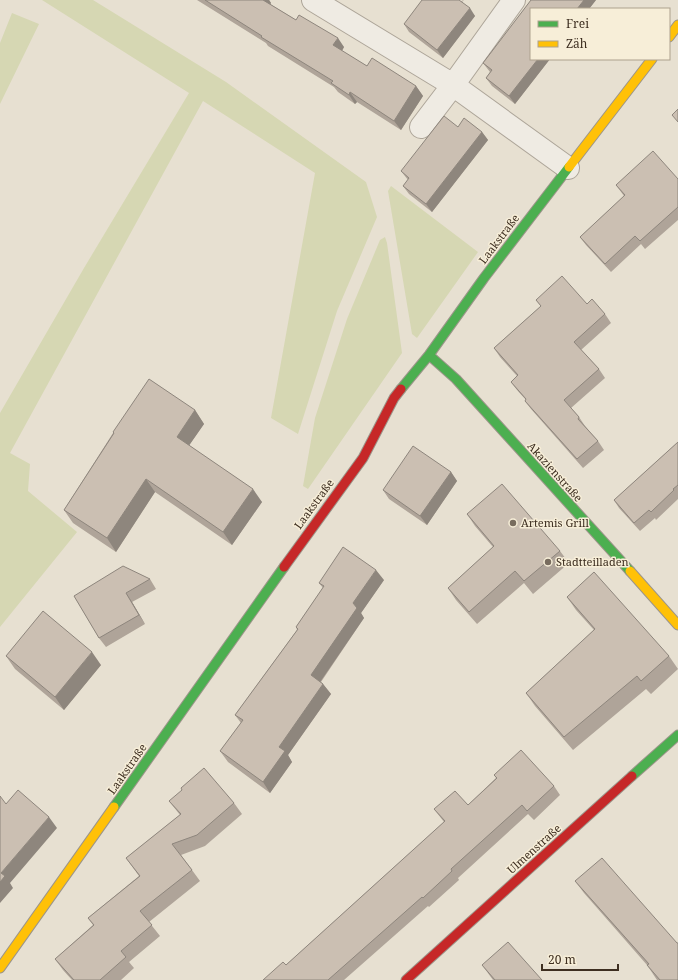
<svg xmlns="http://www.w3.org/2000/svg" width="678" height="980" viewBox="0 0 678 980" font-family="'Noto Serif',serif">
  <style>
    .green { fill: #d6d7b3 }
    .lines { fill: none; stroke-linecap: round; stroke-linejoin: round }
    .street-casing { stroke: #ada599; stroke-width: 24 }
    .fast-casing { stroke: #9c958a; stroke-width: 11 }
    .slow-casing { stroke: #9c958a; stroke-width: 11 }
    .jam-casing { stroke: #9c958a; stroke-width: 11 }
    .street { stroke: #efebe3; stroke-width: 22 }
    .fast { stroke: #4caf50; stroke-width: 9 }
    .slow { stroke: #ffc107; stroke-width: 9 }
    .jam { stroke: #c62828; stroke-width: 9 }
    .wall { fill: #afa499 }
    .shaded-wall { fill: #8e867d }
    .building { fill: #cbbfb2; stroke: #8e867d }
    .poi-dot { fill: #786c5e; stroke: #f7eed8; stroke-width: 1.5 }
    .labels { text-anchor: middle; stroke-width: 3; stroke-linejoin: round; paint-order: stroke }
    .street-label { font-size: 11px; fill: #3d2e20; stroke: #f7eed8 }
    .poi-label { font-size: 11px; fill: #3d2e20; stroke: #f7eed8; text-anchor: start }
  </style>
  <rect width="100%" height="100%" fill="#e7e0d1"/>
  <path class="green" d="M42,0H93L226,82L366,182L377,217L337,311L298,434L271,418L315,173L203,101L10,453L30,464L28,491L77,532L0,627V413L84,268L189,93Z
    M12,13L39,24L0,104V43Z
    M391,186L478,252L417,338L412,334L388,191Z
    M385,237L387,243L402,353L308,489L303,486L315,418L347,319L380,240Z"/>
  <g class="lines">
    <g class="street-casing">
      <path id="street" d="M313,0L453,85L568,168
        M421,127L453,85L514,0"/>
    </g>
    <g class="fast-casing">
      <path id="fast" d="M429,355L456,379L630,571
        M401,389L429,355L484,278L569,167
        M632,776L678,735
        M114,807L284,567"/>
    </g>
    <g class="slow-casing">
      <path id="slow" d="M669,37L678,25
        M569,167L652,59
        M630,571L678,625
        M0,968L114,807"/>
    </g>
    <g class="jam-casing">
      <path id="jam" d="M284,567L363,458L394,398L401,389
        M406,980L632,776"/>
    </g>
    <use href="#street" class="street"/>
    <use href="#fast" class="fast"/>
    <use href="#slow" class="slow"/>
    <use href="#jam" class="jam"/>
  </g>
  <path class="wall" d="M197,0H269L271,3L270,4L296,20L344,47L342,51L367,66L416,86L423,96L401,130L357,102L355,104L338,92L334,87L268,46L266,43Z
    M464,0L462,2L475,16L443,58L409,32L404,24Z
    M531,0H596L589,9H531V59H550L515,104L492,86L486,78L490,72L483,63Z
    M458,127L482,132L488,140L432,212L409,194L403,186L408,180L401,171Z
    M678,179V220L645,249L641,244L611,272L586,245L580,237L624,196L616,185Z
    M536,300L587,304L605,314L611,323L581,350L599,369L605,378L571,408L579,417L585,426L598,441L604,450L583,468L531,409L525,401L526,400L517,390L511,382L517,376L500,357L494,348L541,306Z
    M195,410L204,424L189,445L262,502L232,545L155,492L116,552L73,523L64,510L113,433V432Z
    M678,442V499L656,520L655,518L640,531L619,508L614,500Z
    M451,472L457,481L427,525L389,499L383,490Z
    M467,514L560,551L569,563L533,594L524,583L477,624L456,600L448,588L493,547L475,526Z
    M150,579L156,589L132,602L145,624L106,647L99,638L74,596Z
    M384,580L361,613L364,618L321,682L323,684L331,694L288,755L292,762L270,793L228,762L220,751L241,723L235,715L297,630L296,627L323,588L319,583Z
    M567,597L669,656L678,669L651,694L646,689L573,750L535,706L526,693L594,630L576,610Z
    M6,656L101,665L64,710L15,669Z
    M494,775L554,786L560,795L534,820L528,814L458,878L459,880L429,907L428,906L344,980H263L286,965L444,822L434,809L468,805L496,778Z
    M169,801L234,803L242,814L205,846L181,855L200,881L149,922L160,936L129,962L134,968L121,980H72L63,970L55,959L93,925L88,918L139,876L126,858L180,815Z
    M575,881L678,980H657L647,965L584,893Z
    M482,965L542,980H493Z"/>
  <path class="shaded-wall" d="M262,0H269L271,3L268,8Z
    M584,0H596L589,9H577Z
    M470,8L475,16L443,58L437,50Z
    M338,38L344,47L340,54L333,45Z
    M538,59H550L515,104L509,96Z
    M416,86L423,96L401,130L394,121Z
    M350,92L357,102L355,104L349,95Z
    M482,132L488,140L432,212L426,204Z
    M195,410L204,424L186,450L177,437Z
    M451,472L457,481L427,525L420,516Z
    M146,479L155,492L116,552L107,538Z
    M253,489L262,502L232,545L223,532Z
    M376,570L384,580L361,613L364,618L318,685L311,675L353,603Z
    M126,593L132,602L145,624L139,615Z
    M92,652L101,665L64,710L55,697Z
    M323,684L331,694L288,755L292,762L270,793L263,782L279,747Z
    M49,817L57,828L10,883L13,888L0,903V882L1,873Z"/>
  <path class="building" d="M205,0H263L296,20L299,15L338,38L333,45L367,66L372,58L416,86L394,121L350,92L349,95L331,83L333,81L261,37L262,36Z
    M422,0H459L470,8L437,50L404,24Z
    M531,0H584L577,9H531V59H538L509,96L486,78L492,70L483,63Z
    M678,109V122L672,115Z
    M444,116L458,127L464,118L482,132L426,204L403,186L409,178L401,171Z
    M653,151L678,179V207L640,241L635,236L605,264L580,237L625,195L616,185Z
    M562,276L587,304L592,299L605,314L574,342L599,369L564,400L579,417L578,419L598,441L577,459L525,401L526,399L511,382L518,375L494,348L541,306L536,300Z
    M149,379L195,410L177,437L253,489L223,532L146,479L107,538L64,510L114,433L113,432Z
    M678,442V485L673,489L674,490L651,512L649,510L634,523L614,500Z
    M413,446L451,472L420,516L383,490Z
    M502,484L560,551L524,581L515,571L469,612L448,588L494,546L467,514Z
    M343,547L376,570L353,603L357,608L311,675L323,684L279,747L285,751L263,782L220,751L243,720L235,715L298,629L296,627L324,586L319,583Z
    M123,566L150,579L126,593L139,615L99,638L74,596Z
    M594,572L669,656L641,681L637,676L564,737L526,693L595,629L567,597Z
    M43,611L92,652L55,697L6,656Z
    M521,750L554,786L527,811L522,805L451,869L452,871L423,898L422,897L328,980H263L283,962L286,965L445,821L434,809L455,791L468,805L497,778L494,775Z
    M204,768L234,803L197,835L172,844L192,870L140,911L152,925L121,951L126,957L100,980H74L55,959L94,925L88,918L140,876L126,858L181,814L169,801L182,790L181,788Z
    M18,790L49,817L1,873L5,876L0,882V796L6,804Z
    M602,858L677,943H678V980H660L647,965L649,964L575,881Z
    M508,942L542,980H495L482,965Z"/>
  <g class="poi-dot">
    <circle cx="513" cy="523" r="4"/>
    <circle cx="548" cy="562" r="4"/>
  </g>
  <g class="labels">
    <g class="street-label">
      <text transform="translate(499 239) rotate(-53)" y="4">Laakstraße</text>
      <text transform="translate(555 472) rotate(48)" y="4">Akazienstraße</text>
      <text transform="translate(314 504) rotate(-54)" y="4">Laakstraße</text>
      <text transform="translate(127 769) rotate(-55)" y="4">Laakstraße</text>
      <text transform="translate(534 849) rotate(-42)" y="4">Ulmenstraße</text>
    </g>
    <g class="poi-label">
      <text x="521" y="527">Artemis Grill</text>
      <text x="556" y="566">Stadtteilladen</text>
    </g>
  </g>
  <rect x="530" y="8" width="140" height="52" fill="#f7eed8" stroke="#ada18e"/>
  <rect x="538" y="21" width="20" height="6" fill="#4caf50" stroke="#ada18e"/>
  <text x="566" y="28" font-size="12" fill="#3d2e20">Frei</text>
  <rect x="538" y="41" width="20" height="6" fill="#ffc107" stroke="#ada18e"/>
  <text x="566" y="48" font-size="12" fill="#3d2e20">Zäh</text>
  <path d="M542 964v6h76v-6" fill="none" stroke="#3d2e20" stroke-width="2"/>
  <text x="548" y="964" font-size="12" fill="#3d2e20" stroke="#f7eed8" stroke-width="3" paint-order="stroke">20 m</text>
</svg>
